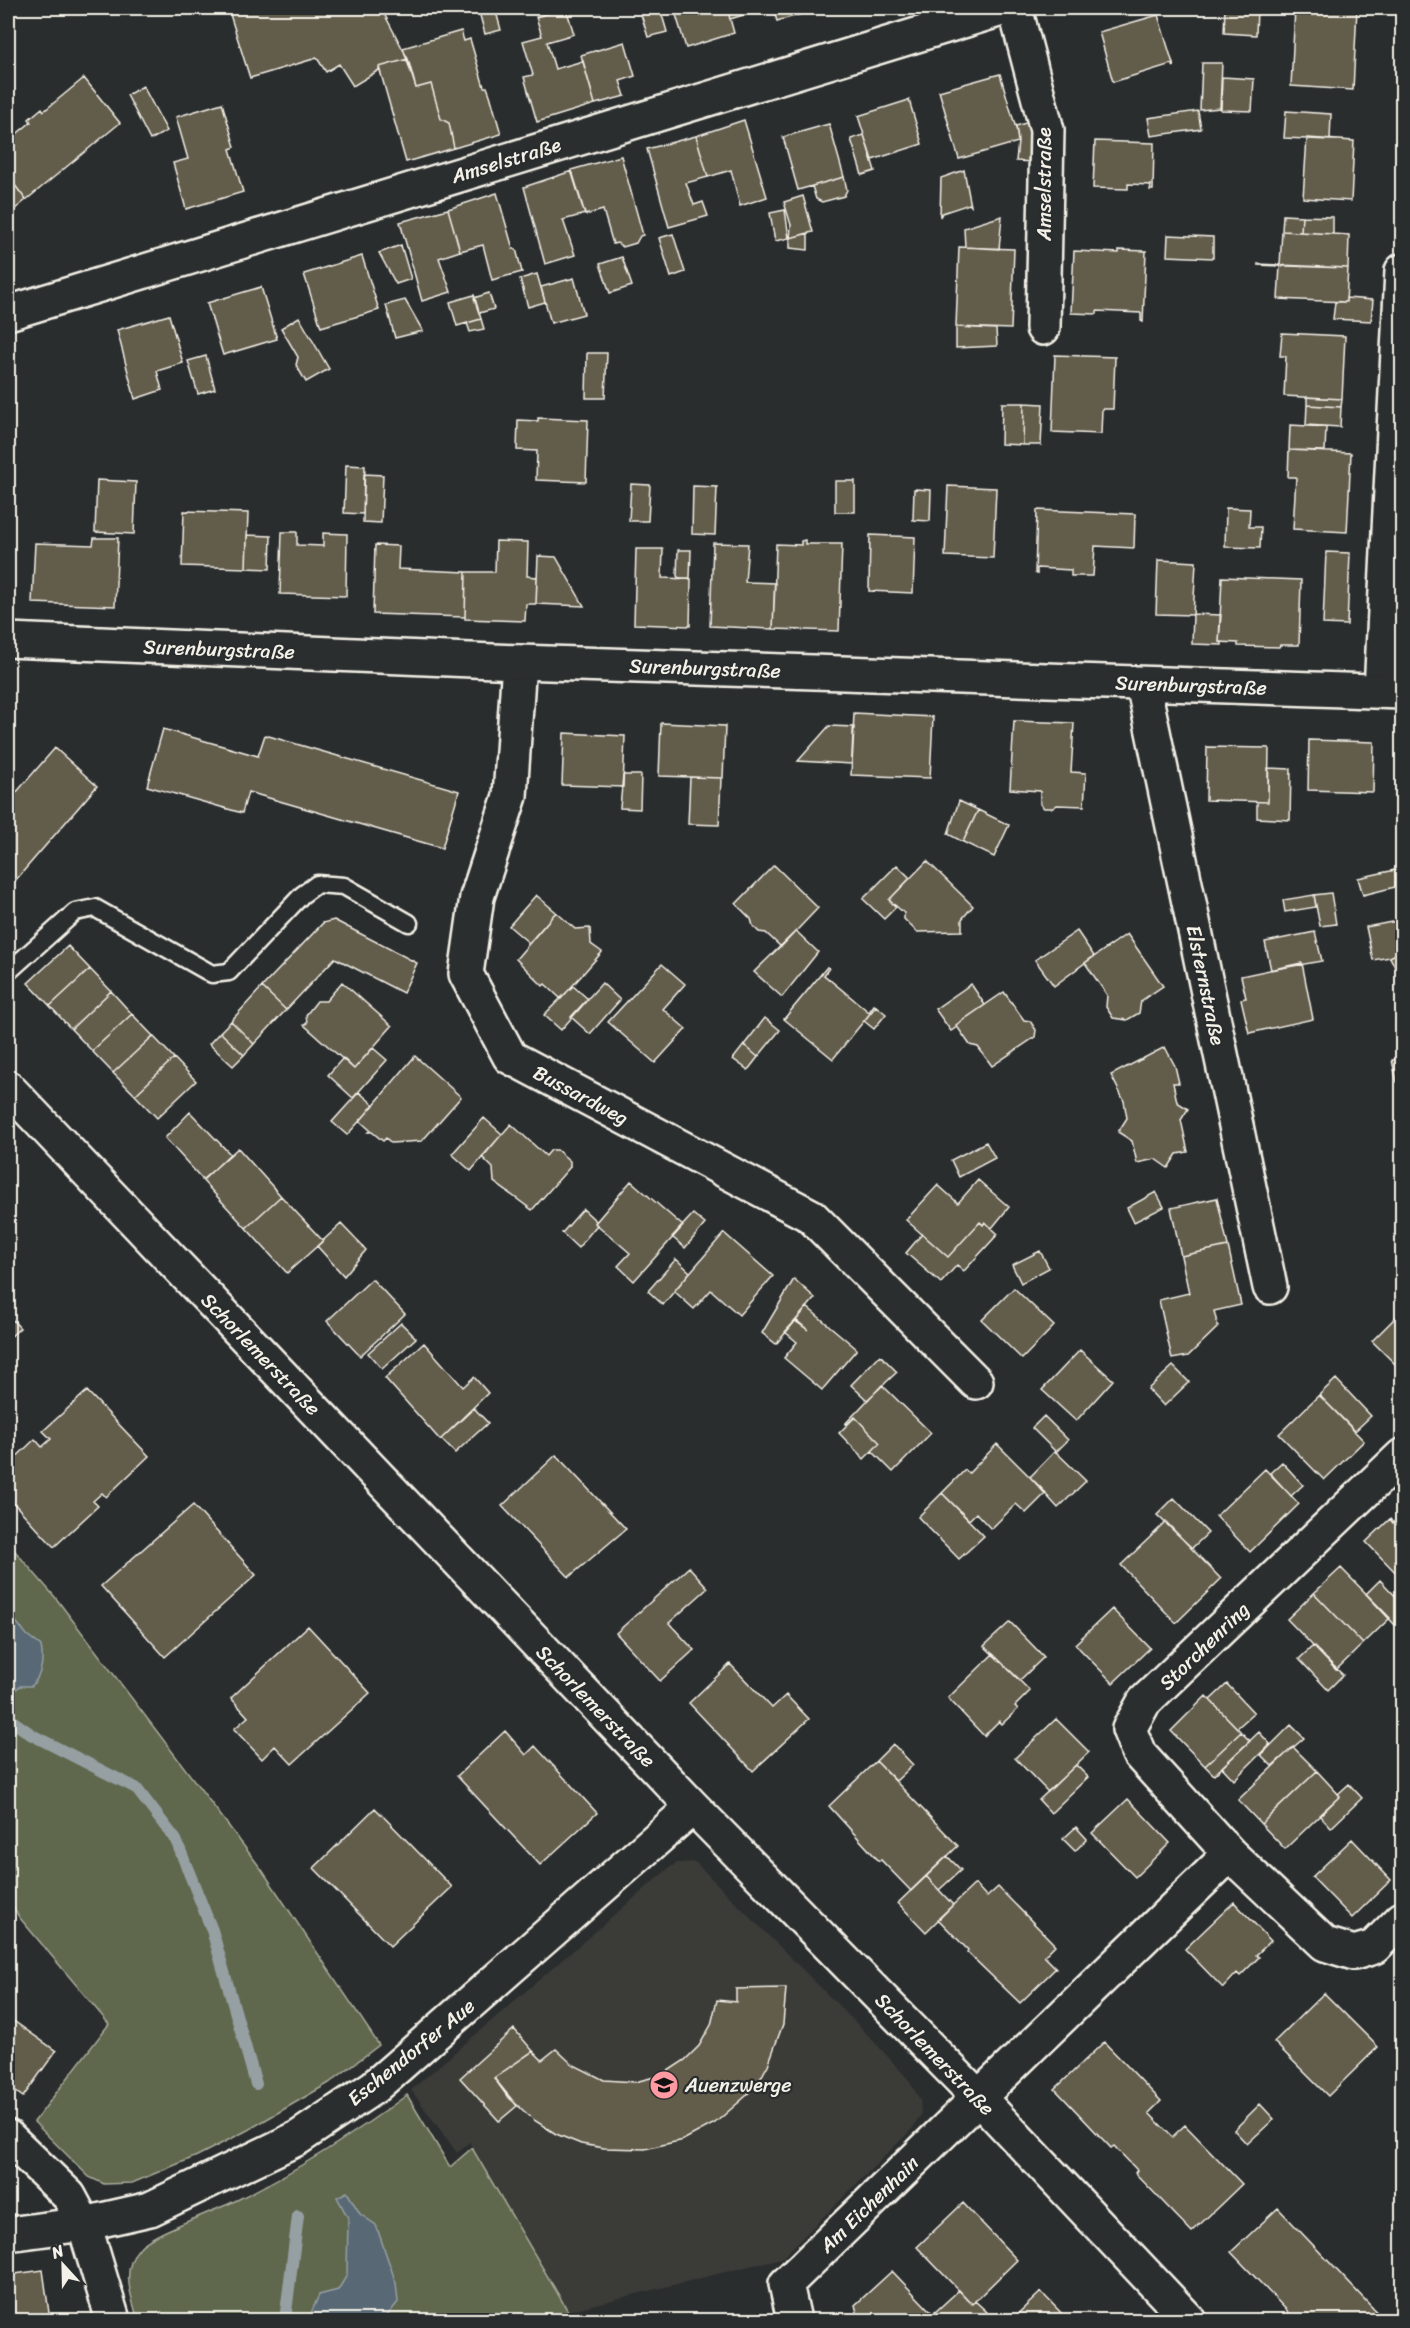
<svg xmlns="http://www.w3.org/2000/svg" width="1410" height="2328" viewBox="0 0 1410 2328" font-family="Sriracha,sans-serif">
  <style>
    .built { fill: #3b3b37 }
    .green { fill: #5e674e; stroke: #a9ac9b; stroke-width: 1.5 }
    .water { fill: #586874; stroke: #969fa2; stroke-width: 1.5 }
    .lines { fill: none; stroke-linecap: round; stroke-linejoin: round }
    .stream { stroke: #969fa2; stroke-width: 12 }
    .building { fill: #625b4b; stroke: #f4f1e8; stroke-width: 1.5 }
    .lane-casing { stroke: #f4f1e8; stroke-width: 21 }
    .street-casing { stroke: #f4f1e8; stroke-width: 38 }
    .secondary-casing { stroke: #f4f1e8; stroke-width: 38 }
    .lane { stroke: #2a2d2e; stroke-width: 16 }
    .street { stroke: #2a2d2e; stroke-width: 33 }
    .secondary { stroke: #2a2d2e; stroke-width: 33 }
    .labels { text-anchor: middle; stroke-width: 4.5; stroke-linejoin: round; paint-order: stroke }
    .street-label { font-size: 20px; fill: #f4f1e8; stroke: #2a2d2e }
    .poi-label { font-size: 20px; fill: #f4f1e8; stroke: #2a2d2e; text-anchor: start }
  </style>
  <rect width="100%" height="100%" fill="#2a2d2e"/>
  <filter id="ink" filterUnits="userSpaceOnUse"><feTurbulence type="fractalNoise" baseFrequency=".0167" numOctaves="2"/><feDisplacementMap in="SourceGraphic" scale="12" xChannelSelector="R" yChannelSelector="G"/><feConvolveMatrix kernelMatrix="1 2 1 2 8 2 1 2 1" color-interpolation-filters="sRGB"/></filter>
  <g filter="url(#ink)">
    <path class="built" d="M695,1862L869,2036L909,2080L920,2100L921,2115L912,2129L782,2258L568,2311L469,2142L457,2153L411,2090L669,1868L677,1863Z"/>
    <path class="green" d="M8,1543L55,1597L262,1870L379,2045L329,2083L248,2130L197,2156L132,2183L104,2184L89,2177L34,2122L109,2024L19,1917L8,1897Z
      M407,2095L450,2167L472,2148L568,2311L570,2320H138C131,2296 120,2269 140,2247C152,2233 218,2210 239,2199C298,2170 354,2134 407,2095Z"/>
    <path class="water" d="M8,1612L27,1635L41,1646C44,1661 42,1674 32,1686H20L8,1696Z
      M347,2192L360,2214L376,2225L396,2283L398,2302L384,2320H308L319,2295L338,2290L347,2275L348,2218L337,2197Z"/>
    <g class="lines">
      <path class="stream" d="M8,1718L32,1735L136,1788L176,1840L212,1930L256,2084
        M285,2320L298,2216"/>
    </g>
    <path class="building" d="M228,8H381L408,59L379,67V70L353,86L339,64L326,72L317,58L250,78Z
      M478,8H495L501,30L485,34Z
      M566,8L574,34L547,42L555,69L583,61L595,104L537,122L524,77L533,75L523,41L542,36L536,17Z
      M639,8H660L667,32L648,37Z
      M674,8H727L734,33L686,48Z
      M727,8H748L750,13L730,19Z
      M773,8H823L777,21Z
      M1225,8H1257L1256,35L1224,33Z
      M1295,8H1357L1353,90L1291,86Z
      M1158,15L1174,67L1171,64L1113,82L1099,32Z
      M461,31L464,41L470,39L484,87H487L490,95L501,134L454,148L449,123L441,119L431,84L416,88L403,48Z
      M625,42L635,76L620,81L625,96L595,104L581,55Z
      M408,59L416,88L431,84L441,119L449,123L454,148L406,162L379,67Z
      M1202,63H1222L1220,108L1200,110Z
      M1000,74L1017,132L1018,142L959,159L939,91Z
      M1222,77L1254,79L1252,111L1221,110Z
      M84,78L120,123L26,200L8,176V141L31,122L29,119L42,108L44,111Z
      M143,86L167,131L150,140L127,95Z
      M909,100L922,144L872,160L858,116Z
      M222,103L235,147L230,149L243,192L186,209L173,163L188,159L176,117Z
      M1198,111L1201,129L1151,136L1148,118Z
      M1286,111L1331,114L1330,140L1284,138Z
      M744,120L767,197L740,206L731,170L708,177L696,136Z
      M1032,121L1034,162L1016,161L1018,142L1016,126Z
      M829,124L844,177L798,190L783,137Z
      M864,135L875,171L862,175L851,139Z
      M696,136L708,177L686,183L694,205L703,202L708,216L669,227L647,149Z
      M1307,138L1354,141L1351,201L1303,198Z
      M1095,141L1154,143L1153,190H1150L1151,185L1128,184V189L1093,188Z
      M621,156L643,235L640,236L636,243L623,247L617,243L613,244L603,210L585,215L571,170Z
      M964,170L971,206L969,204L942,213L940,217L941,178Z
      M572,171L585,214L563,220L575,255L545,264L524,187Z
      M8,176L26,200L8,215Z
      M844,177L847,190L844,196L822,202L816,199L812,186Z
      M497,193L513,249H516L522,272L492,280L483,245L460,251L448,209Z
      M803,196L813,232L790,238L791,225L784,202Z
      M448,209L460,251L439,258L451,292L422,301L400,222Z
      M785,210L789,238L775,241L770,213Z
      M1283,215L1302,216L1301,232L1282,231Z
      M1002,216L999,249L965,247L964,228Z
      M1302,216L1333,217V234L1301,232Z
      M1282,231L1349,235L1348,268L1257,264L1280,265Z
      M808,233V250L790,248V238Z
      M673,234L685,272L671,277L659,238Z
      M1168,235L1213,237V258L1167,256Z
      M401,245L411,279L396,284L379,253Z
      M959,247L1014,249L1011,329L956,327Z
      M1119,250L1146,251L1143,322L1141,321V313L1097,311V314L1071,313L1074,251L1119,253Z
      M362,256L379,310L321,327L304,274Z
      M622,257L632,286L610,293L600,264Z
      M1257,265L1348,268L1346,302L1278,299L1280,266Z
      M537,274L545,302L528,307L520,279Z
      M574,278L584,314L551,323L541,287Z
      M261,287L277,339L223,355L207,303Z
      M489,293L494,309L479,313L474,298Z
      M474,295L481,319L457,326L450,302Z
      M1346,298L1373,300L1371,321L1333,319L1335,302H1346Z
      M405,300L423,331L395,338L386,305Z
      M169,315L183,363L157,371L162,390L135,399L117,330Z
      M299,317L329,369L306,382L296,365L298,357L281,328Z
      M481,319L484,329L470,332L467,323Z
      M956,327L996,329L997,346L956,348Z
      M1282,333L1345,336L1342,399L1284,396L1286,356H1280Z
      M587,353H607L605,398H586Z
      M1055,355L1115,357L1113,409H1102L1101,434L1052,432Z
      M206,356L215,389L198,394L188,361Z
      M1307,397L1342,399L1341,407L1307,405Z
      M1002,403H1024L1023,445L1001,444Z
      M1024,403L1043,404L1041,445H1023Z
      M1307,405L1341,407L1340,427L1306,425Z
      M538,418L588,420L586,482L536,480L537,451L517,450L518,420L538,421Z
      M1290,425L1326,427L1325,451L1289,450Z
      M1289,450L1351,453L1347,532L1293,529L1296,477H1288Z
      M346,465L365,466L363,514L344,513Z
      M364,474L383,475L381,523L363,522Z
      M97,480L136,482L134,534L95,532Z
      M835,481H855V512H835Z
      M631,484L650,485L648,521H629Z
      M693,486L717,487L715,535L692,534Z
      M948,486L996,488L993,558L945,556Z
      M914,489L931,490L930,521L913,520Z
      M1226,508L1250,509L1249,527H1261L1260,548L1225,547Z
      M1037,510L1135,514L1134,548L1095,546L1093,576H1071V570L1037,568V574L1035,573Z
      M184,511L248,513L246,568L182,566Z
      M282,532H297V545L323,546V533L347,534L346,596L280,594Z
      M247,535L271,536L270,569L246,568Z
      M870,535L915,537L913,593L869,591Z
      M94,538H118L115,606L32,603L35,543L93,545Z
      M805,540V544H842L839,631L773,629L776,544L801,545V541Z
      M496,541L528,542L527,576L537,577L536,604H526L525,621L465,619L466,572H495Z
      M713,543L748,544L745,582L775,583L773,629L710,626Z
      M375,545L399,546L398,569L466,572L465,617L373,614Z
      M636,549H663L662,578L691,579L690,626L634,624Z
      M678,550H691L690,578H679L677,576Z
      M1326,552L1350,553L1347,625L1323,624Z
      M538,556L556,557L584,606L536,604Z
      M1158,560L1196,562L1193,615L1156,614Z
      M1222,577L1301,580L1299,645H1280L1279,647L1238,646V643L1219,642Z
      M1193,614L1221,615L1219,642H1222V645L1192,644Z
      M854,713L933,717L930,778L851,775Z
      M1014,721L1074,723L1071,772L1086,773L1084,806L1057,805L1053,808H1044L1040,804V791L1010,789Z
      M661,723L725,726L723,778L659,776Z
      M829,726L854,727L852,764L798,761Z
      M163,729L258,756L265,735L459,791L442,848L248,792L242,813L147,786Z
      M564,733L625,736L623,787L562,785Z
      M1309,740L1374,742L1373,792L1308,790Z
      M1207,747L1269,748L1268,802L1206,800Z
      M55,748L97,786L8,889V802Z
      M1268,768L1291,769L1290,820L1257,818V802H1268Z
      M1399,769H1402V820H1397Z
      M623,775H641L640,809L620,808Z
      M690,777L721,778L719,825L688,824Z
      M959,801L978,810L963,842L948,834Z
      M978,810L1009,825L994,857L963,842Z
      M927,861L973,906L962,919V931L917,932L904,919V913L889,900Z
      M774,865L818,908L781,947L766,933L759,932L753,926L751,919L736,904Z
      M897,865L910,878L889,900L896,907L884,919L863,899Z
      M1395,870L1399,886L1363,895L1358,878Z
      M1331,893L1336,924L1320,926L1314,895Z
      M536,895L556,912L529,943L509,926Z
      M1314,895L1316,907L1285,912L1283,900Z
      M556,912L575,929L590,928L591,944L602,952L561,999L545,984L543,986L516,959Z
      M334,920L417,963L403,993L335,958L286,1010L262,987L323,923Z
      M1402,920V951L1390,957L1373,960L1366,927Z
      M796,931L818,952L782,997L754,972Z
      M1077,931L1094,956L1054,986L1035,960Z
      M1315,932L1322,961L1271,970L1265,942Z
      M1127,934L1163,986L1141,1001L1139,1013L1127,1020L1113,1018L1106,1007L1107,995L1085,963Z
      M68,946L90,969L50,1006L28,983Z
      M1402,951V981L1390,957Z
      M1302,963L1313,1019L1249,1033L1241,999L1246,998L1241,976Z
      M662,964L685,984L663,1009L686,1029L655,1063L608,1022Z
      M827,967L829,968L824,975L869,1012L874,1005L876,1006L833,1059L784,1019Z
      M90,969L111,991L71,1029L50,1006Z
      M342,982L392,1026L354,1069L304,1025L307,1023L306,1015L317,1001H326Z
      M602,983L620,1000L590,1034L571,1017Z
      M971,984L985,1005L956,1025L957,1027L951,1031L935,1009Z
      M573,986L588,999L561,1030L544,1015Z
      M262,987L286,1010L254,1044L231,1021Z
      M111,991L132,1014L92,1051L71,1029Z
      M1004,992L1024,1020L1030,1021L1036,1030L1035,1037L992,1066L978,1047L970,1045L956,1025Z
      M876,1006L886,1014L874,1029L864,1021Z
      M132,1014L153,1036L113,1073L92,1051Z
      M765,1018L780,1030L758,1057L744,1045Z
      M231,1021L254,1044L244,1055L220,1032Z
      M220,1032L244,1055L233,1066L209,1044Z
      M153,1036L174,1058L135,1095L113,1073Z
      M744,1045L758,1057L748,1070L733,1059Z
      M1165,1047L1175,1066L1179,1083H1173L1177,1102L1188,1109L1181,1120L1188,1152L1177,1154L1168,1168L1155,1159L1137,1163L1132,1141L1118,1132L1127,1118L1124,1101L1111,1075Z
      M373,1048L387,1060L353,1098L328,1075L343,1058L354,1069Z
      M415,1056L461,1097L422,1141L391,1143L386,1138L383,1141L372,1132H368L370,1130L360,1121Z
      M174,1058L196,1081L157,1118L135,1095Z
      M1402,1058V1080L1397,1082L1392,1060Z
      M359,1092L374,1105L347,1135L332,1122Z
      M190,1112L230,1154L203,1180L165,1138Z
      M484,1118L502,1134L471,1171L452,1154Z
      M511,1124L546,1156L551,1150H557L570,1161V1167L532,1210L494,1182L493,1168L482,1157Z
      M986,1142L995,1158L959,1177L951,1160Z
      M238,1148L281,1196L246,1228L202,1180Z
      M978,1180L1009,1207L992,1228L985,1222L983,1225L980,1222L948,1257L906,1220L938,1185L958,1203Z
      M631,1181L683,1226L634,1281L618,1266L630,1253L595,1223Z
      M1156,1192L1164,1207L1134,1222L1127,1208Z
      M281,1196L323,1241L287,1273L246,1228Z
      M1217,1198L1228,1246L1181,1256L1171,1208Z
      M583,1209L596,1221L595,1223L597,1225L578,1248L562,1233Z
      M693,1214L705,1224L685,1248L672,1237Z
      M980,1222L983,1225L985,1222L998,1234L964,1271L957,1265L941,1283L906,1253L922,1234L948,1257Z
      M341,1224L366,1250L344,1276L317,1246Z
      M724,1233L773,1276L739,1315L711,1290L694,1309L674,1291Z
      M1228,1246L1241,1305L1214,1311L1218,1327L1188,1356L1172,1359L1159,1300L1189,1293L1181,1256Z
      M1040,1251L1049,1268L1021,1283L1012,1265Z
      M676,1259L690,1272L663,1305L648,1291Z
      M372,1279L405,1314L360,1356L327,1321Z
      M794,1279L815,1298L776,1344L762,1333Z
      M1014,1288L1054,1326L1022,1359L982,1320Z
      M807,1307L857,1349L822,1390L784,1358L797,1342L785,1332L795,1321L808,1330L796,1320Z
      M1402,1311V1371L1372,1341Z
      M8,1315L20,1328L8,1339Z
      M401,1323L416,1338L382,1369L368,1353Z
      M424,1343L463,1387L474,1377L488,1393L440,1440L385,1378Z
      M1080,1350L1113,1380L1076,1421L1042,1390Z
      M880,1355L897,1372L867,1400L851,1385Z
      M1173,1366L1189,1382L1164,1406L1148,1389Z
      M1336,1379L1371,1416L1355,1431L1319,1395Z
      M882,1385L931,1433L893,1472L872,1451L880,1443L855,1417L846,1425L845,1424Z
      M87,1391L149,1456L106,1497L102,1493L93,1501L98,1506L54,1547L8,1497V1465L35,1439L42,1447L51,1439L43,1431Z
      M1319,1395L1364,1441L1324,1480L1279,1434Z
      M474,1408L488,1423L455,1453L441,1439Z
      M1044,1416L1068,1440L1056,1452L1032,1428Z
      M855,1417L880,1443L864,1459L839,1433Z
      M997,1444L1046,1493L1026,1513L1016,1504L991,1529L976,1513L969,1520L942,1493L965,1470L969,1473Z
      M1055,1451L1086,1481L1058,1508L1030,1477Z
      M556,1455L626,1529L569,1577L502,1506Z
      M1282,1462L1303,1485L1291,1496L1270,1473Z
      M1265,1469L1299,1504L1250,1552L1216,1516Z
      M942,1493L984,1536L959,1559L918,1517Z
      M1174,1498L1208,1533L1192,1548L1157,1515Z
      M193,1505L256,1575L165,1657L101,1586Z
      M1402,1514V1579L1366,1542L1390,1519L1393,1523Z
      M1166,1522L1221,1579L1176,1623L1121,1565Z
      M689,1567L708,1588L669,1623L694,1650L660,1681L616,1633Z
      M1341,1568L1390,1618L1363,1644L1314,1593Z
      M1380,1580L1402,1603V1618L1395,1625L1366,1594Z
      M1314,1593L1363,1644L1336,1670L1287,1619Z
      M1112,1609L1150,1648L1113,1683L1075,1644Z
      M1010,1622L1044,1657L1020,1680L984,1646Z
      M308,1626L370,1693L292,1764L275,1746L262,1759L234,1729L248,1717L231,1698Z
      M1313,1646L1343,1675L1328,1690L1299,1659Z
      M993,1654L1030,1691L1015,1706L1018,1709L1002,1724L999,1721L984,1736L948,1698Z
      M730,1664L772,1708L786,1695L809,1719L753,1771L689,1703Z
      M1227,1684L1254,1713L1237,1728L1210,1700Z
      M1206,1696L1241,1732L1205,1766L1171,1731Z
      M1056,1719L1089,1752L1048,1792L1015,1758Z
      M1291,1725L1304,1738L1272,1766L1261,1755Z
      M505,1731L526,1755L535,1746L597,1813L540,1865L457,1776Z
      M1241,1732L1250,1741L1214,1775L1205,1766Z
      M1259,1732L1270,1744L1234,1780L1222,1767Z
      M893,1744L913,1765L896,1781L876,1761Z
      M1293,1747L1317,1771L1261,1824L1238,1800Z
      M876,1761L958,1846L911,1891L881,1860L879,1861L829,1806Z
      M1076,1765L1088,1777L1051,1813L1039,1800Z
      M1317,1771L1340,1796L1285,1849L1261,1824Z
      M1349,1784L1362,1798L1331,1828L1319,1815L1340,1796L1338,1794Z
      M1128,1799L1170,1843L1135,1877L1092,1833Z
      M375,1808L452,1887L390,1946L314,1868Z
      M1076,1827L1087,1839L1075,1851L1063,1839Z
      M1352,1839L1391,1880L1352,1918L1312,1877Z
      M947,1856L961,1870L939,1890L926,1876Z
      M926,1876L953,1905L926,1932L898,1903Z
      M975,1884L987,1897L998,1887L1055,1945L1044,1956L1056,1968L1020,2003L967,1952L968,1950L938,1919Z
      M1234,1902L1271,1941L1256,1955L1259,1957L1240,1976L1237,1973L1223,1988L1185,1949Z
      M786,1988L783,2024L768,2065L759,2081L746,2096L715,2123L683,2140L645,2149L604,2148L581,2144L556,2134L534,2120L507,2096L494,2078L533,2051L542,2060L556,2049L572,2064L604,2080L635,2082L662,2075L685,2060L699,2046L711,2025L717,2000L736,2002V1989Z
      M1324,1993L1378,2047L1328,2096L1274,2042Z
      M8,2017L56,2051L23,2097L8,2086Z
      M514,2029L533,2051L494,2078L517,2106L499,2121L460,2078Z
      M1104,2042L1161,2101L1149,2113L1172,2137L1185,2125L1242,2184L1192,2232L1135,2173L1137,2170L1114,2146L1111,2148L1055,2089Z
      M1260,2104L1274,2119L1247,2144L1234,2130Z
      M963,2203L1017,2260L972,2304L917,2247Z
      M1278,2208L1384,2320H1296L1231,2252Z
      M43,2270L50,2320H8V2275Z
      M892,2271L933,2314L939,2320H859L855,2305Z
      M959,2290L972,2304L975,2301L987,2312L978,2320H939L933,2314Z
      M1041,2292L1068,2320H1011Z"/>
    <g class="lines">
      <g class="lane-casing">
        <path id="lane" d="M8,972L75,912L95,908L212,974L229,972L302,895L317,884L344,886L409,923"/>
      </g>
      <g class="street-casing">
        <path id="street" d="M1015,8L1047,130L1043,328
          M8,313L1005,8
          M519,662L510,796L477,897L466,974L510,1057L811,1216L976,1382
          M1143,684L1270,1287
          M1381,691L1402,271
          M8,1088L693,1807L979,2098L1189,2320
          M1402,1456L1144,1702L1129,1729L1139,1754L1230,1854L1325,1944L1354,1953L1374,1947L1402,1919
          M8,2137L69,2196L84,2224L113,2320
          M8,2234L84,2224L150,2209L298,2138L374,2087L396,2068L693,1807
          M794,2320L786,2284L1230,1854"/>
      </g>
      <g class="secondary-casing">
        <path id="secondary" d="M8,640L519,662L1402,692"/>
      </g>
      <use href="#lane" class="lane"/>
      <use href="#street" class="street"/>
      <use href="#secondary" class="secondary"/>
    </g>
  </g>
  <defs>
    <g id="school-disc" transform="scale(1.5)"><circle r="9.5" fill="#ff9aa2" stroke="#2a2d2e"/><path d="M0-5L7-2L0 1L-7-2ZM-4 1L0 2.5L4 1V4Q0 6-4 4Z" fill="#111"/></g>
  </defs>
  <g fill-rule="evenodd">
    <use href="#school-disc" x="664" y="2085"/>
  </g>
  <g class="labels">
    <g class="street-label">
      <text transform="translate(506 160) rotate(-17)" y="7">Amselstraße</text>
      <text transform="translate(1044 184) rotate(-90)" y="7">Amselstraße</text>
      <text transform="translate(219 649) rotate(2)" y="7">Surenburgstraße</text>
      <text transform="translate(705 668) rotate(2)" y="7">Surenburgstraße</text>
      <text transform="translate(1191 685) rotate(2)" y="7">Surenburgstraße</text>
      <text transform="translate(1206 985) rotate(78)" y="7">Elsternstraße</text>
      <text transform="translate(581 1095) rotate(28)" y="7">Bussardweg</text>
      <text transform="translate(261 1354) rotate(46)" y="7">Schorlemerstraße</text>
      <text transform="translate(1204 1646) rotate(-44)" y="7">Storchenring</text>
      <text transform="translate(596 1706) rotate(46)" y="7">Schorlemerstraße</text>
      <text transform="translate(411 2052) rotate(-39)" y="7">Eschendorfer Aue</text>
      <text transform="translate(935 2054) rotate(46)" y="7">Schorlemerstraße</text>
      <text transform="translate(869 2204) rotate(-44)" y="7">Am Eichenhain</text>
    </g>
    <g class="poi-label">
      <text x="685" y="2092">Auenzwerge</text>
    </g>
  </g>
  <rect width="1410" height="2328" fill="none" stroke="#2a2d2e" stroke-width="30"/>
  <rect x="15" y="15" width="1380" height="2298" fill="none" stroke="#f4f1e8" stroke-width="2" filter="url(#ink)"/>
  <g transform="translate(63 2265) rotate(338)" stroke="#2a2d2e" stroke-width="4.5" paint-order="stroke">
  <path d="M0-4.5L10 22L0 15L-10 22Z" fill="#f4f1e8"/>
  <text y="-9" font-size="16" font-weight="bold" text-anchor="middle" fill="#f4f1e8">N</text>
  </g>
</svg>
